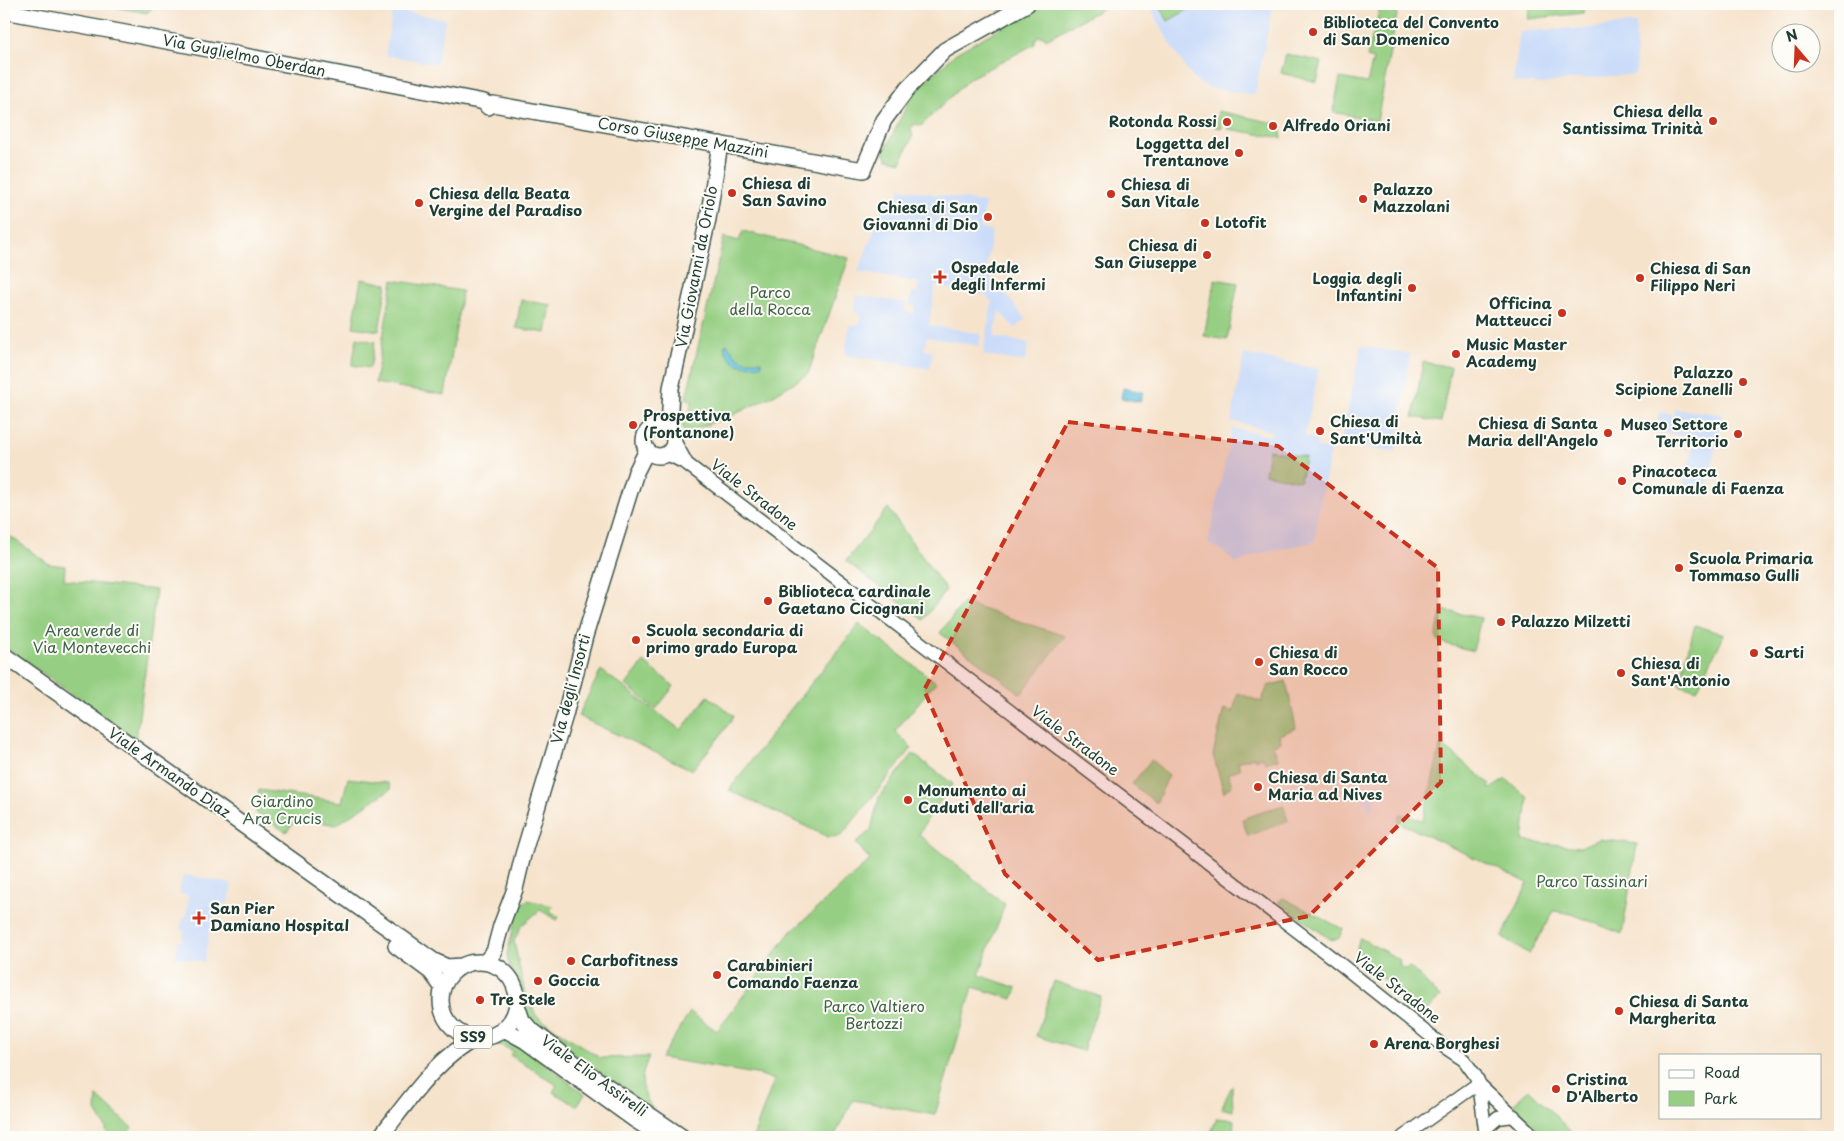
<svg xmlns="http://www.w3.org/2000/svg" width="1844" height="1141" viewBox="0 0 1844 1141" font-family="'Playpen Sans',sans-serif">
  <style>
    .built { fill: #cadcf9 }
    .green { fill: #96cf83; stroke: #5a865c }
    .water { fill: #5fbddd; stroke: #3f7d88 }
    .lines { fill: none; stroke-linecap: round; stroke-linejoin: round }
    .minor-casing { stroke: #3f564b; stroke-width: 15 }
    .major-casing { stroke: #3f564b; stroke-width: 18 }
    .minor { stroke: #fff; stroke-width: 12 }
    .major { stroke: #fff; stroke-width: 15 }
    .marked { fill: #c8321e; fill-opacity: 0.2; stroke: #c8321e; stroke-width: 4; stroke-dasharray: 10 6; stroke-linejoin: round }
    .poi-dot { fill: #c8321e; stroke: #fdfcf7; stroke-width: 2 }
    .labels { text-anchor: middle; stroke-width: 4; stroke-linejoin: round; paint-order: stroke }
    .shield { fill: #fdfcf7; stroke: #62766e; stroke-width: 1 }
    .shield-label { font-size: 14px; font-weight: bold; fill: #1f3d34 }
    .poi-label { font-size: 15px; font-weight: bold; fill: #1f3d34; stroke: #fdfcf7; text-anchor: start }
    .street-label { font-size: 15px; fill: #1f3d34; stroke: #fdfcf7 }
    .park-label { font-size: 15px; fill: #3d6248; stroke: #fdfcf7 }
  </style>
  <rect width="100%" height="100%" fill="#fdfcf7"/>
  <filter id="ink" filterUnits="userSpaceOnUse"><feTurbulence type="fractalNoise" baseFrequency=".02" numOctaves="2"/><feDisplacementMap in="SourceGraphic" scale="10" xChannelSelector="R" yChannelSelector="G"/><feConvolveMatrix kernelMatrix="1 2 1 2 8 2 1 2 1" color-interpolation-filters="sRGB"/></filter>
  <filter id="wash" filterUnits="userSpaceOnUse"><feTurbulence type="fractalNoise" baseFrequency=".0096" numOctaves="4" result="noise"/><feDisplacementMap in="SourceGraphic" scale="20" xChannelSelector="R" yChannelSelector="G"/><feGaussianBlur stdDeviation="1.12" result="paint"/><feColorMatrix in="noise" values="0 0 0 0 0 0 0 0 0 0 0 0 0 0 0 0 0 1.4 0 .05"/><feComposite in="paint" operator="in"/></filter>
  <g filter="url(#wash)">
    <rect width="100%" height="100%" fill="#f6e3cc"/>
    <path class="built" d="M1148,4H1273L1255,95L1210,88L1196,81L1189,73L1179,58Z
      M393,10L445,19L437,64L385,55Z
      M1636,23V74L1576,79L1542,84L1513,82L1520,32L1570,28L1572,30Z
      M900,188L985,203L981,229L992,231L986,271L1026,319L1015,328L999,311L994,337L1029,343L1025,362L983,355L992,302L986,295L935,286L929,325L981,334L979,346L927,337L924,350L933,352L930,369L845,355L848,334L850,325L858,326L861,314L854,312L857,295L906,303L905,312L914,313L915,306L909,305L912,292L917,293L919,283L858,272L881,212L884,196L898,198Z
      M1361,346L1410,354L1396,451L1372,449L1341,443Z
      M1244,354L1319,369L1305,436L1317,440L1316,447L1331,450L1318,513L1315,542L1260,553L1236,564L1222,550L1208,543L1232,428L1270,436L1272,431L1231,421Z
      M1675,409L1722,414L1706,496L1684,493L1685,471L1691,457L1694,437L1656,432L1659,412L1674,415Z
      M1379,785L1371,815L1361,790Z
      M183,874L232,884L228,904L215,901L204,962L175,957L178,941H182L184,931L180,930L183,918H185L189,896L179,894Z"/>
    <path class="green" d="M98,4H156L147,13Z
      M1043,4H1111L1046,39L1044,36H1038L1035,40V44L970,78L921,126L916,124L912,126L911,130L913,135L901,162L888,159L884,152L913,93L956,53Z
      M1158,4H1198L1168,21Z
      M1381,4H1399L1377,121L1333,112L1340,78L1367,83L1373,59L1367,57Z
      M1530,4H1584V13L1528,19Z
      M1286,54L1322,62L1317,82L1281,73Z
      M1218,111L1274,123L1280,128L1282,138L1228,129L1233,121L1231,117L1227,116L1222,119V128L1215,127Z
      M743,231L849,258L808,374L772,396L727,418L685,432L681,423L683,413L689,415L692,401L686,398L724,237L739,241Z
      M361,279L387,284L379,331L353,327Z
      M1215,279L1238,283L1227,340L1204,336Z
      M393,280L462,291L445,395L375,383Z
      M521,300L551,305L546,333L516,328Z
      M357,338L375,342L370,368L352,365Z
      M1423,362L1451,367L1441,422L1413,417Z
      M1269,450L1305,457L1300,481L1265,474Z
      M888,508L946,590L923,620L846,561Z
      M4,532L49,564L65,566L64,580L156,590L136,739L4,646Z
      M963,603L1065,636L1021,694L940,633Z
      M1442,610L1481,618L1473,651L1439,642L1436,636Z
      M859,624L936,682L895,731L912,748L841,836L828,837L729,790L790,710Z
      M1695,625L1724,635L1697,690L1679,684Z
      M644,662L674,686L656,709L626,685Z
      M601,670L681,730L708,696L734,716L721,735L692,770L578,716Z
      M1286,681L1296,728L1279,735L1281,742L1273,745L1278,759L1265,763L1263,757L1255,760L1254,757L1238,762L1240,769L1228,773L1232,786L1225,790L1224,793L1213,755L1224,709L1233,712L1238,693L1261,702L1268,686Z
      M1441,744L1490,784L1488,787L1490,789L1506,779L1528,798L1523,841L1580,847L1599,839L1637,844L1622,934L1572,914L1554,911L1529,954L1502,937L1528,883L1398,822L1400,814L1423,820Z
      M913,754L953,784L929,816L919,835L1005,904L979,975L1017,988L1013,999L973,987L935,1115L853,1100L834,1137H753L774,1080L761,1075L661,1058L690,1012L717,1031L788,935L870,860L856,843L871,830L879,797Z
      M1151,760L1169,775L1156,803L1132,784Z
      M348,778L388,783L391,789L336,825L298,818L286,832L256,813L259,790L342,802Z
      M1283,805L1288,821L1248,836L1242,819Z
      M1283,898L1343,929L1339,938L1335,940L1330,939L1278,902Z
      M528,900L553,906L550,911L559,917L557,920L540,910L522,925L514,941L528,1008L533,1007L536,1016L600,1058L649,1057C638,1080 641,1090 654,1112L528,1022L520,984L508,962L507,954L519,905Z
      M1360,938L1400,960L1399,964L1402,968L1406,969L1410,967L1440,997L1426,1012L1363,964C1355,954 1356,950 1360,938Z
      M1054,981L1101,997L1083,1051L1036,1036Z
      M504,1038L511,1039L585,1094L577,1106L553,1092L557,1085L510,1055L513,1051C506,1047 499,1045 491,1043Z
      M1232,1086L1233,1111L1221,1108Z
      M1529,1089L1576,1137H1545L1513,1105Z
      M97,1096L132,1128L124,1137H107L106,1128L96,1111Z
      M1217,1118L1234,1120L1233,1137H1209Z"/>
    <path class="water" d="M727,344C739,360 740,362 761,361L762,365C744,367 730,367 724,346Z
      M1123,388L1143,392L1140,402L1121,398Z"/>
  </g>
  <g filter="url(#ink)">
    <g class="lines">
      <g class="minor-casing">
        <path id="minor" d="M675,442L687,464
          M667,454L687,464L1339,963L1443,1046L1464,1060L1475,1075L1479,1083L1486,1137
          M1477,1082L1535,1137
          M1485,1129L1498,1118L1514,1116
          M1403,1137L1479,1083"/>
      </g>
      <g class="major-casing">
        <path id="major" d="M4,11L125,33L484,102L488,107L493,104L863,170L884,120L908,88L945,50L1027,4
          M644 441a15 15 0 1 1 30 0a15 15 0 1 1-30 0Z
          M669,429L671,388L708,219L720,144
          M4,655L434,961L447,967L461,966
          M396,946L431,972L443,988
          M485,962L494,952L501,926L515,889L523,855L565,715L585,636L636,472L647,450
          M441 1000a38 38 0 1 1 76 0a38 38 0 1 1-76 0Z
          M517,1005L522,1020L530,1029L586,1072L682,1137
          M504,1029L524,1040L635,1120L662,1137
          M380,1137C407,1103 437,1057 477,1038"/>
      </g>
      <use href="#minor" class="minor"/>
      <use href="#major" class="major"/>
    </g>
  </g>
  <path class="marked" d="M1068,422L1278,446L1438,568L1441,782L1309,916L1098,960L1005,874L924,690Z"/>
  <g class="poi-dot">
    <circle cx="1313" cy="32" r="5"/>
    <circle cx="1713" cy="121" r="5"/>
    <circle cx="1227" cy="122" r="5"/>
    <circle cx="1273" cy="126" r="5"/>
    <circle cx="1239" cy="153" r="5"/>
    <circle cx="732" cy="193" r="5"/>
    <circle cx="1111" cy="194" r="5"/>
    <circle cx="1363" cy="199" r="5"/>
    <circle cx="419" cy="203" r="5"/>
    <circle cx="988" cy="217" r="5"/>
    <circle cx="1205" cy="223" r="5"/>
    <circle cx="1207" cy="255" r="5"/>
    <path d="M937.5 269.5h5v5h5v5h-5v5h-5v-5h-5v-5h5z"/>
    <circle cx="1640" cy="278" r="5"/>
    <circle cx="1412" cy="288" r="5"/>
    <circle cx="1562" cy="313" r="5"/>
    <circle cx="1456" cy="354" r="5"/>
    <circle cx="1743" cy="382" r="5"/>
    <circle cx="633" cy="425" r="5"/>
    <circle cx="1320" cy="431" r="5"/>
    <circle cx="1608" cy="433" r="5"/>
    <circle cx="1738" cy="434" r="5"/>
    <circle cx="1622" cy="481" r="5"/>
    <circle cx="1679" cy="568" r="5"/>
    <circle cx="768" cy="601" r="5"/>
    <circle cx="1501" cy="622" r="5"/>
    <circle cx="636" cy="640" r="5"/>
    <circle cx="1754" cy="653" r="5"/>
    <circle cx="1259" cy="662" r="5"/>
    <circle cx="1621" cy="673" r="5"/>
    <circle cx="1258" cy="787" r="5"/>
    <circle cx="908" cy="800" r="5"/>
    <path d="M196.5 910.5h5v5h5v5h-5v5h-5v-5h-5v-5h5z"/>
    <circle cx="571" cy="961" r="5"/>
    <circle cx="717" cy="975" r="5"/>
    <circle cx="538" cy="981" r="5"/>
    <circle cx="480" cy="1000" r="5"/>
    <circle cx="1619" cy="1011" r="5"/>
    <circle cx="1374" cy="1044" r="5"/>
    <circle cx="1556" cy="1089" r="5"/>
  </g>
  <g class="labels">
    <rect class="shield" x="454" y="1025.5" width="38" height="23" rx="4"/>
    <g class="shield-label">
      <text x="473" y="1042">SS9</text>
    </g>
    <g class="poi-label">
      <text x="1323" y="28">Biblioteca del Convento<tspan x="1323" dy="17">di San Domenico</tspan></text>
      <text x="1703" y="117" text-anchor="end">Chiesa della<tspan x="1703" dy="17">Santissima Trinità</tspan></text>
      <text x="1217" y="127" text-anchor="end">Rotonda Rossi</text>
      <text x="1283" y="131">Alfredo Oriani</text>
      <text x="1229" y="149" text-anchor="end">Loggetta del<tspan x="1229" dy="17">Trentanove</tspan></text>
      <text x="742" y="189">Chiesa di<tspan x="742" dy="17">San Savino</tspan></text>
      <text x="1121" y="190">Chiesa di<tspan x="1121" dy="17">San Vitale</tspan></text>
      <text x="1373" y="195">Palazzo<tspan x="1373" dy="17">Mazzolani</tspan></text>
      <text x="429" y="199">Chiesa della Beata<tspan x="429" dy="17">Vergine del Paradiso</tspan></text>
      <text x="978" y="213" text-anchor="end">Chiesa di San<tspan x="978" dy="17">Giovanni di Dio</tspan></text>
      <text x="1215" y="228">Lotofit</text>
      <text x="1197" y="251" text-anchor="end">Chiesa di<tspan x="1197" dy="17">San Giuseppe</tspan></text>
      <text x="951" y="273">Ospedale<tspan x="951" dy="17">degli Infermi</tspan></text>
      <text x="1650" y="274">Chiesa di San<tspan x="1650" dy="17">Filippo Neri</tspan></text>
      <text x="1402" y="284" text-anchor="end">Loggia degli<tspan x="1402" dy="17">Infantini</tspan></text>
      <text x="1552" y="309" text-anchor="end">Officina<tspan x="1552" dy="17">Matteucci</tspan></text>
      <text x="1466" y="350">Music Master<tspan x="1466" dy="17">Academy</tspan></text>
      <text x="1733" y="378" text-anchor="end">Palazzo<tspan x="1733" dy="17">Scipione Zanelli</tspan></text>
      <text x="643" y="421">Prospettiva<tspan x="643" dy="17">(Fontanone)</tspan></text>
      <text x="1330" y="427">Chiesa di<tspan x="1330" dy="17">Sant'Umiltà</tspan></text>
      <text x="1598" y="429" text-anchor="end">Chiesa di Santa<tspan x="1598" dy="17">Maria dell'Angelo</tspan></text>
      <text x="1728" y="430" text-anchor="end">Museo Settore<tspan x="1728" dy="17">Territorio</tspan></text>
      <text x="1632" y="477">Pinacoteca<tspan x="1632" dy="17">Comunale di Faenza</tspan></text>
      <text x="1689" y="564">Scuola Primaria<tspan x="1689" dy="17">Tommaso Gulli</tspan></text>
      <text x="778" y="597">Biblioteca cardinale<tspan x="778" dy="17">Gaetano Cicognani</tspan></text>
      <text x="1511" y="627">Palazzo Milzetti</text>
      <text x="646" y="636">Scuola secondaria di<tspan x="646" dy="17">primo grado Europa</tspan></text>
      <text x="1269" y="658">Chiesa di<tspan x="1269" dy="17">San Rocco</tspan></text>
      <text x="1764" y="658">Sarti</text>
      <text x="1631" y="669">Chiesa di<tspan x="1631" dy="17">Sant'Antonio</tspan></text>
      <text x="1268" y="783">Chiesa di Santa<tspan x="1268" dy="17">Maria ad Nives</tspan></text>
      <text x="918" y="796">Monumento ai<tspan x="918" dy="17">Caduti dell'aria</tspan></text>
      <text x="210" y="914">San Pier<tspan x="210" dy="17">Damiano Hospital</tspan></text>
      <text x="581" y="966">Carbofitness</text>
      <text x="727" y="971">Carabinieri<tspan x="727" dy="17">Comando Faenza</tspan></text>
      <text x="548" y="986">Goccia</text>
      <text x="490" y="1005">Tre Stele</text>
      <text x="1629" y="1007">Chiesa di Santa<tspan x="1629" dy="17">Margherita</tspan></text>
      <text x="1384" y="1049">Arena Borghesi</text>
      <text x="1566" y="1085">Cristina<tspan x="1566" dy="17">D'Alberto</tspan></text>
    </g>
    <g class="street-label">
      <text transform="translate(244 56) rotate(11)" y="5">Via Guglielmo Oberdan</text>
      <text transform="translate(683 138) rotate(10)" y="5">Corso Giuseppe Mazzini</text>
      <text transform="translate(697 267) rotate(-79)" y="5">Via Giovanni da Oriolo</text>
      <text transform="translate(754 495) rotate(38)" y="5">Viale Stradone</text>
      <text transform="translate(571 689) rotate(-75)" y="5">Via degli Insorti</text>
      <text transform="translate(1075 741) rotate(37)" y="5">Viale Stradone</text>
      <text transform="translate(169 773) rotate(35)" y="5">Viale Armando Diaz</text>
      <text transform="translate(1397 988) rotate(38)" y="5">Viale Stradone</text>
      <text transform="translate(594 1076) rotate(36)" y="5">Viale Elio Assirelli</text>
    </g>
    <g class="park-label">
      <text x="770" y="298">Parco<tspan x="770" dy="17">della Rocca</tspan></text>
      <text x="92" y="636">Area verde di<tspan x="92" dy="17">Via Montevecchi</tspan></text>
      <text x="282" y="807">Giardino<tspan x="282" dy="17">Ara Crucis</tspan></text>
      <text x="1592" y="887">Parco Tassinari</text>
      <text x="874" y="1012">Parco Valtiero<tspan x="874" dy="17">Bertozzi</tspan></text>
    </g>
  </g>
  <rect width="1844" height="1141" fill="none" stroke="#fdfcf7" stroke-width="20"/>
  <rect x="1659" y="1054" width="162" height="65" fill="#fdfcf7" stroke="#a4b0a9"/>
  <rect x="1669" y="1070" width="25" height="8" fill="#ffffff" stroke="#a4b0a9"/>
  <text x="1704" y="1078" font-size="15" fill="#1f3d34">Road</text>
  <rect x="1669" y="1091" width="25" height="15" fill="#96cf83" stroke="#a4b0a9"/>
  <text x="1704" y="1104" font-size="15" fill="#1f3d34">Park</text>
  <g transform="translate(1796 48) rotate(341)"><circle r="24" fill="#fdfcf7" stroke="#a4b0a9"/>
  <path d="M0-4L9 19L0 12L-9 19Z" fill="#c8321e"/>
  <text y="-8" font-size="14" font-weight="bold" text-anchor="middle" fill="#1f3d34">N</text>
  </g>
</svg>
